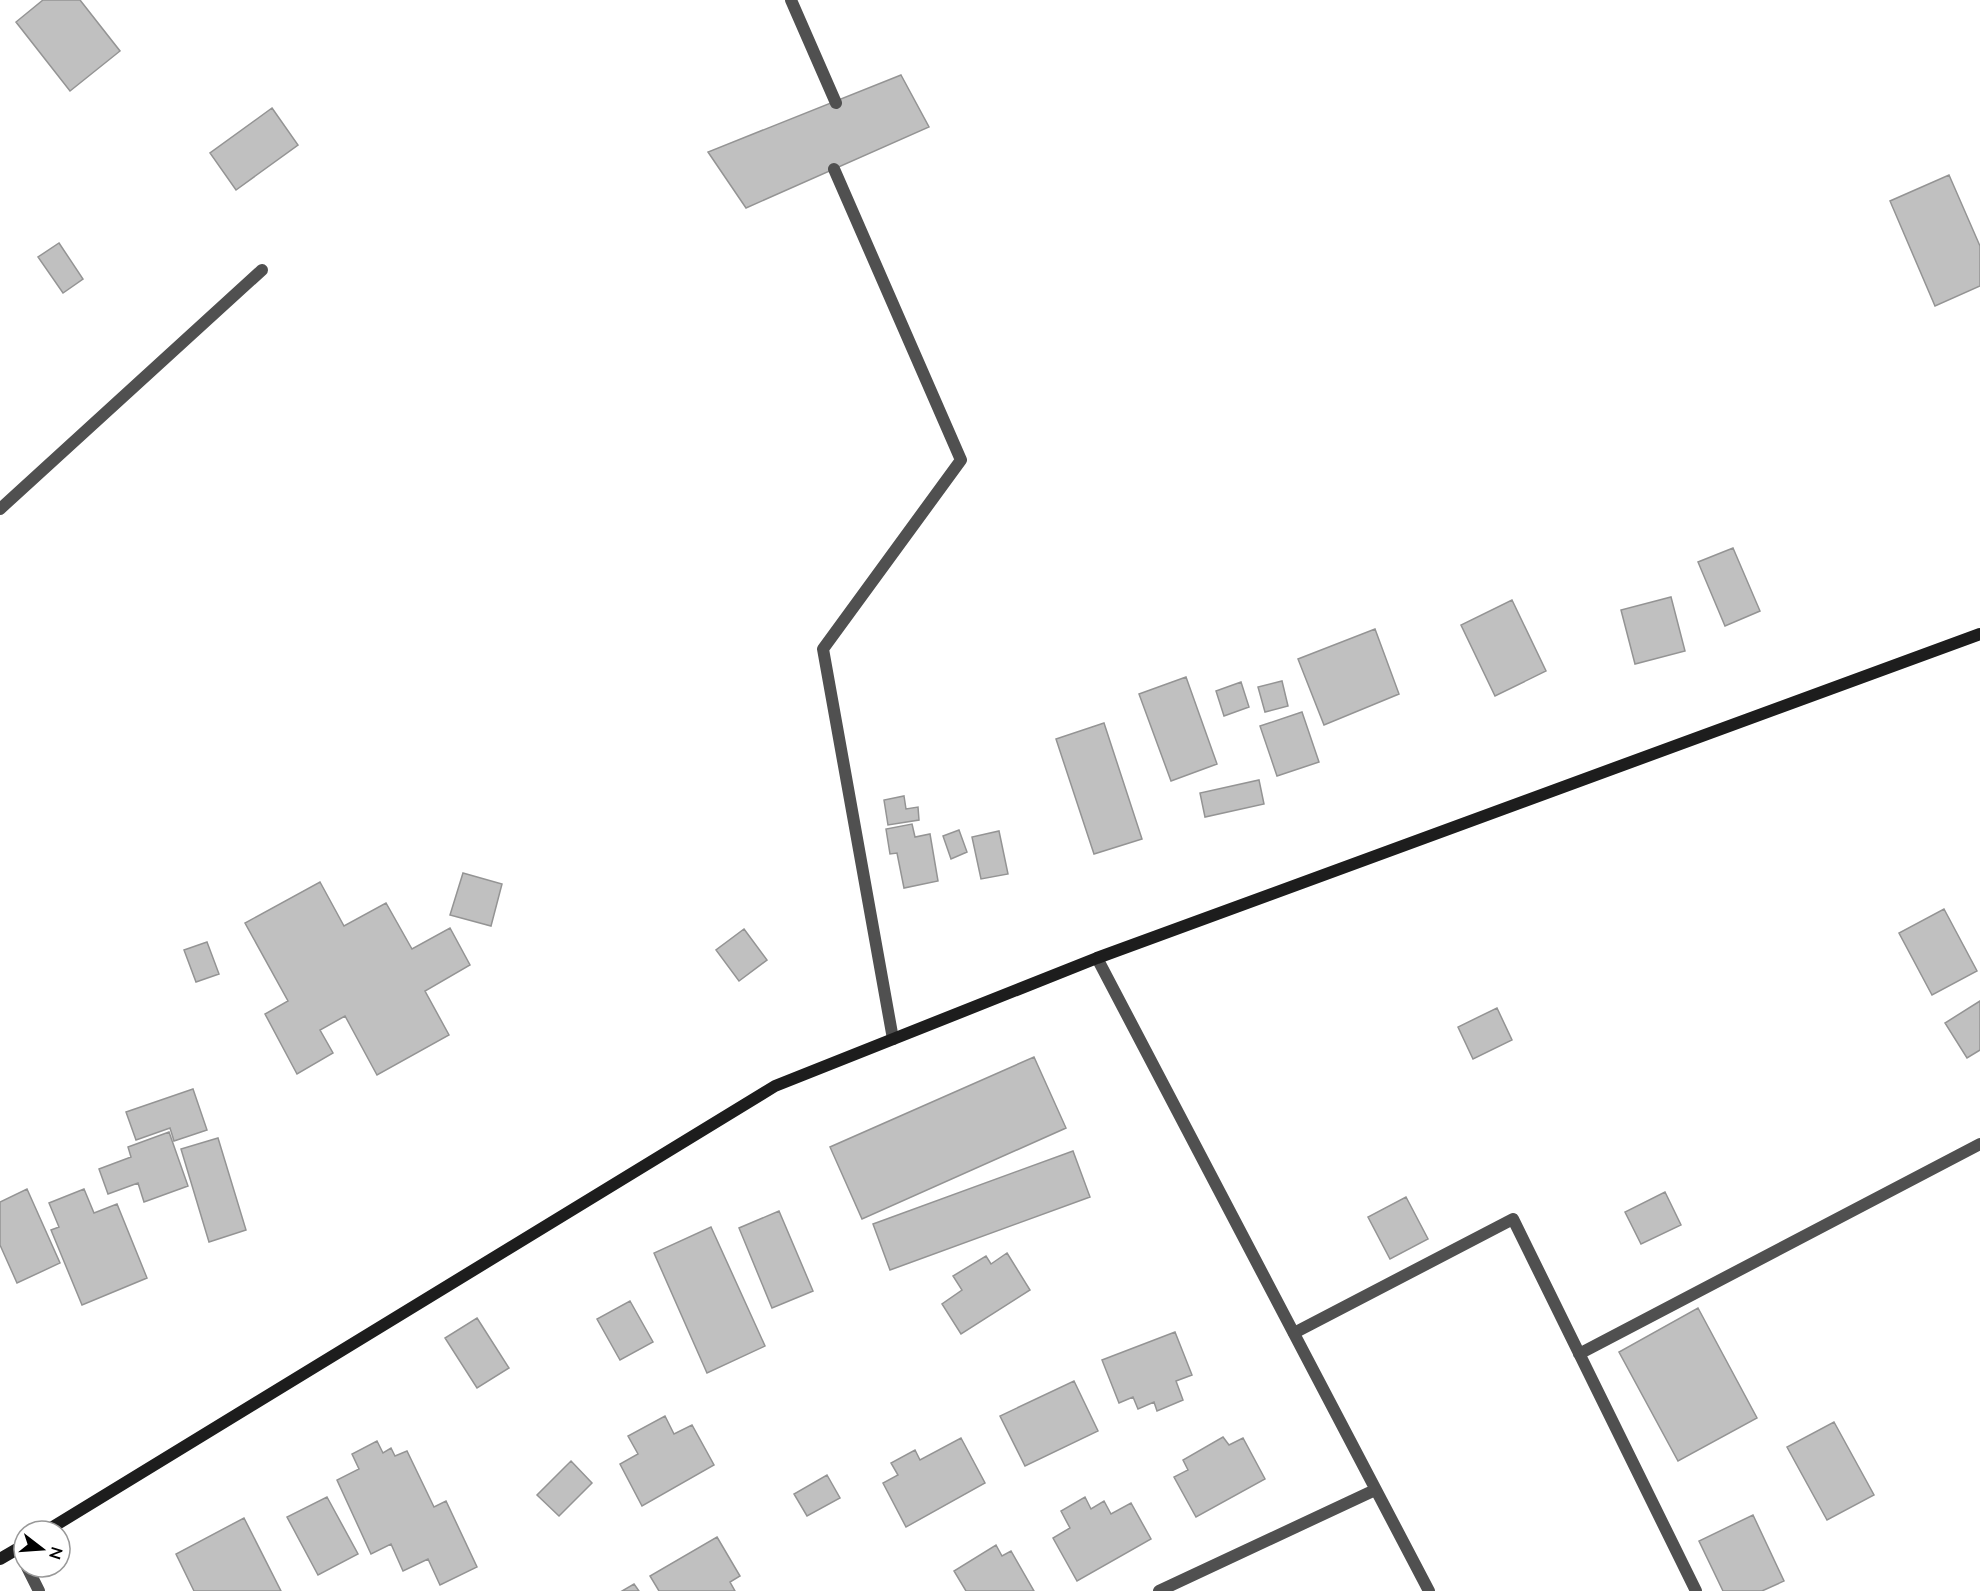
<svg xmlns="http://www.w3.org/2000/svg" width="1980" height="1591" viewBox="0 0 1980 1591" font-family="Mulish,sans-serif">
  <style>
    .building { fill: #c0c0c0; stroke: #949494; stroke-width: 1.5 }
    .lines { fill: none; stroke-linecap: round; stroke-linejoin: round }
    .lane { stroke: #505050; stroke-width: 12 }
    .street { stroke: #505050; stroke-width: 12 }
    .secondary { stroke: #1d1d1d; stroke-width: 12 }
  </style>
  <rect width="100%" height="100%" fill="#fff"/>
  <path class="building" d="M43,0H80L120,51L70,91L16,22Z
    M901,75L929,127L746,208L708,152Z
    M272,108L298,145L236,190L210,153Z
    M1949,175L1980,246V286L1935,306L1890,201Z
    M59,243L83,279L63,293L38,257Z
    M1733,548L1760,611L1725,626L1698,562Z
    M1671,597L1685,651L1635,664L1621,610Z
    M1512,600L1546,671L1495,696L1461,625Z
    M1375,629L1399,694L1324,725L1298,659Z
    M1186,677L1217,764L1171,781L1139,694Z
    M1282,681L1288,706L1265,712L1258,687Z
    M1241,682L1249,707L1224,716L1216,691Z
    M1302,712L1319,762L1277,776L1260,726Z
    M1104,723L1142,839L1094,854L1056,739Z
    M1259,780L1264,804L1205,817L1200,793Z
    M904,796L906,809L918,807L919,820L888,825L884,800Z
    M912,824L915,837L930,834L938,881L904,888L897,853L890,854L886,829Z
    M959,830L967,852L951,859L943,836Z
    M999,831L1008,874L981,879L972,837Z
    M463,873L502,884L491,926L450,915Z
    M320,882L344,926L386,903L412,949L450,928L470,965L425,991L449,1035L377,1075L345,1016L320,1030L333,1053L297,1074L265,1014L288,1001L245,923Z
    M1944,909L1977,971L1932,995L1899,933Z
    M744,929L767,960L739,981L716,950Z
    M207,942L219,974L196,982L184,950Z
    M1980,1001V1050L1967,1058L1945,1023Z
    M1497,1008L1512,1040L1473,1059L1458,1027Z
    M1034,1057L1066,1128L862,1219L830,1147Z
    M193,1089L207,1130L174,1141L170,1128L136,1140L126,1112Z
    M169,1132L188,1186L144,1202L138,1183L108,1194L99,1169L131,1157L128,1147Z
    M218,1138L246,1230L209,1242L181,1149Z
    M1073,1151L1090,1197L890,1270L873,1224Z
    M27,1189L60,1263L17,1283L0,1245V1202Z
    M84,1189L94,1213L117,1204L147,1278L82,1305L51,1230L59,1227L49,1203Z
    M1665,1192L1681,1225L1641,1244L1625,1212Z
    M1406,1197L1428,1239L1390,1259L1368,1217Z
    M779,1211L813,1291L772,1308L739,1228Z
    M711,1227L765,1346L707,1373L654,1253Z
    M1007,1253L1030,1290L961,1334L942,1304L962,1290L953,1276L986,1256L991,1264Z
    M630,1301L653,1342L620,1360L597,1319Z
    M1698,1308L1757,1418L1678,1461L1619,1352Z
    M477,1318L509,1368L477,1388L445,1338Z
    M1175,1332L1192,1375L1176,1381L1183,1400L1157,1411L1154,1402L1138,1409L1133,1397L1119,1403L1102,1360Z
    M1074,1381L1098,1431L1025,1466L1000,1416Z
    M665,1416L674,1434L692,1425L714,1465L642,1506L620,1464L638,1454L628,1436Z
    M1834,1422L1874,1495L1827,1520L1787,1447Z
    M1223,1437L1229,1445L1243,1438L1265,1479L1196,1517L1174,1477L1188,1470L1183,1460Z
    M961,1438L985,1483L906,1527L883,1483L898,1475L891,1463L915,1450L920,1460Z
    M377,1441L383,1453L391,1448L395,1456L407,1451L434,1507L446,1501L477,1567L440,1585L428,1559L403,1571L391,1544L371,1554L337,1480L359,1469L352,1454Z
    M571,1461L592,1483L559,1516L537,1495Z
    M827,1475L840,1498L807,1516L794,1494Z
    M327,1497L358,1554L318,1575L287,1517Z
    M1085,1497L1091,1509L1104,1501L1111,1514L1131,1503L1151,1539L1077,1581L1053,1538L1070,1528L1061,1511Z
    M1753,1515L1784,1581L1762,1591H1723L1699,1541Z
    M244,1518L281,1591H194L176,1554Z
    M717,1537L740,1576L730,1582L735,1591H659L650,1576Z
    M996,1545L1002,1556L1011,1551L1034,1591H966L954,1571Z
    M634,1584L639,1591H622Z"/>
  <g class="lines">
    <path class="lane" d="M1294,1333L1513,1219L1696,1591
      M1579,1354L1980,1144"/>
    <path class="street" d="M791,0L836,103
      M834,169L961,460L823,649L893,1039
      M0,509L262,270
      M1097,958L1429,1591
      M27,1567L39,1591
      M1159,1591L1375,1490"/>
    <path class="secondary" d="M46,1531L775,1086L1097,958L1980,634
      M0,1559L24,1545"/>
  </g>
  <g transform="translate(42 1549) rotate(107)"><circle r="28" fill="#ffffff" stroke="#999999" stroke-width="1.5"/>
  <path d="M0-4.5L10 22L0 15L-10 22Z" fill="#000000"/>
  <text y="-9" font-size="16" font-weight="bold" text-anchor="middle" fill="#000000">N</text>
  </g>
</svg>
